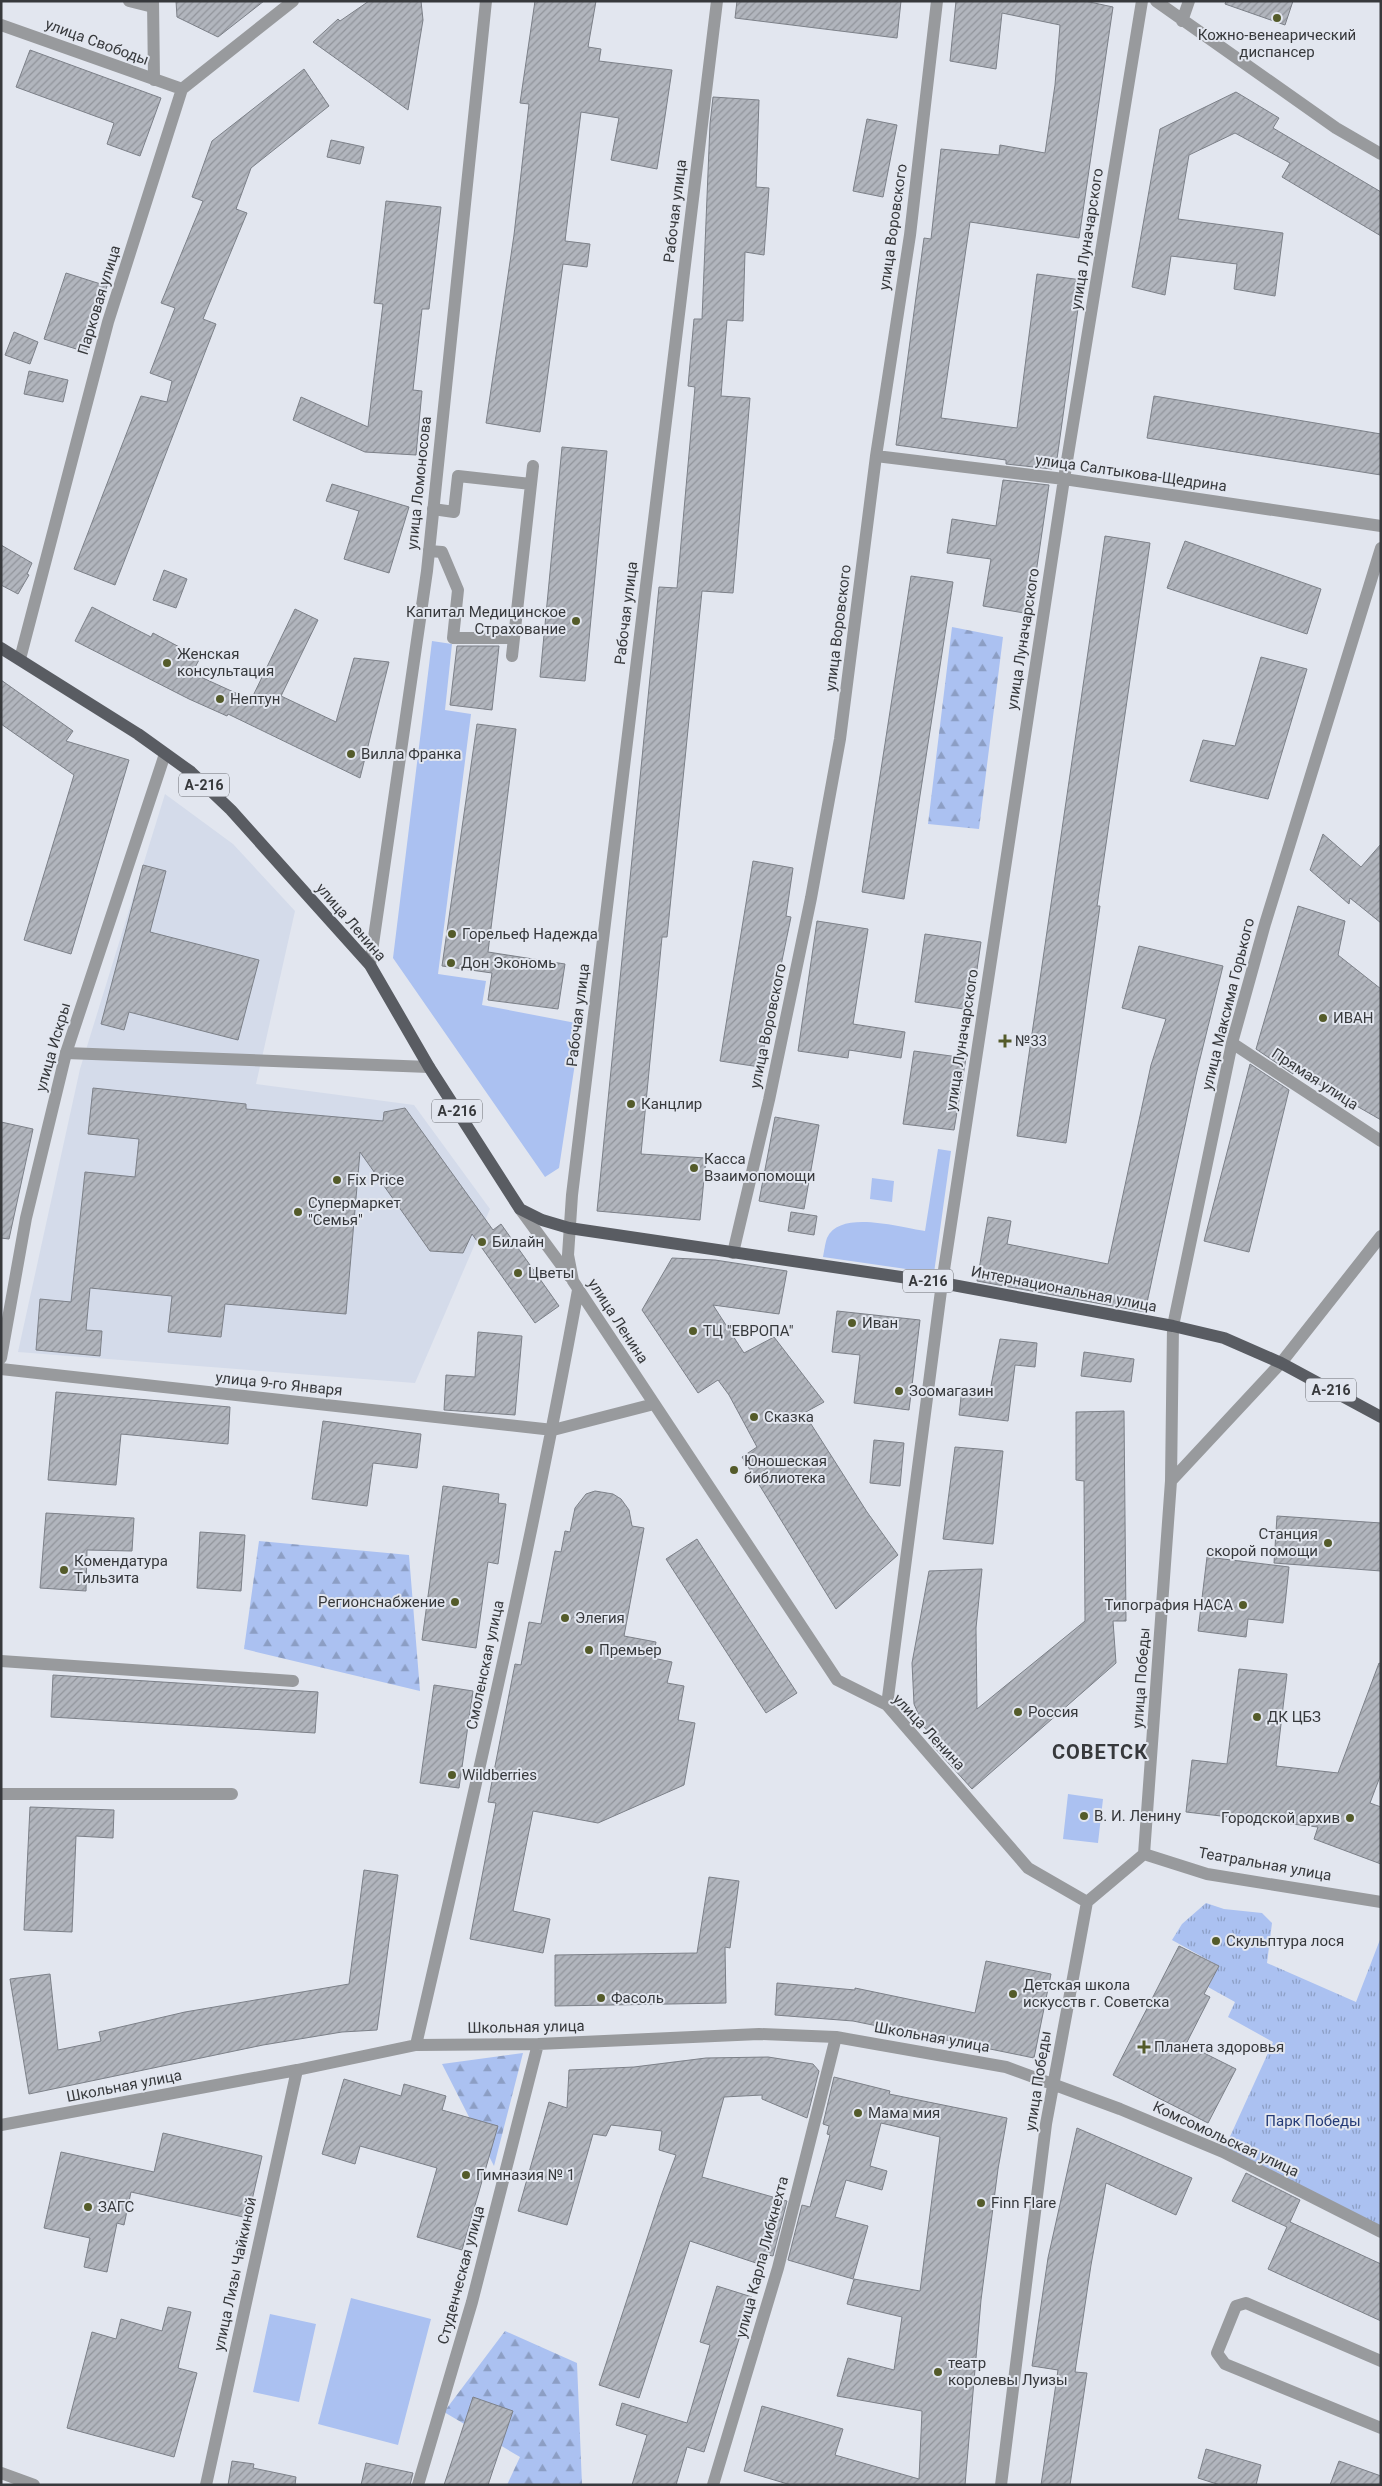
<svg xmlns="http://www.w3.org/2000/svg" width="1382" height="2486" viewBox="0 0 1382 2486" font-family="Roboto,sans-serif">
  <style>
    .built { fill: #d4dbea }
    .green { fill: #abc1f1 }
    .forest { fill: url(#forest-firs) }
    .park { fill: url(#park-tufts) }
    .building { fill: url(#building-hatch); stroke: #7c8088 }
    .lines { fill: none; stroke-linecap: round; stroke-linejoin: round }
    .service { stroke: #989a9d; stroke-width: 12 }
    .minor { stroke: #989a9d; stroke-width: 12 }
    .tertiary { stroke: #989a9d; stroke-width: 12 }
    .primary { stroke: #595c62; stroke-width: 12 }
    .poi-dot { fill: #545b2a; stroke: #e2e6ef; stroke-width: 2 }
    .labels { text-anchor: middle; stroke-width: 4; stroke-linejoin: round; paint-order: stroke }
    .shield { fill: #e2e6ef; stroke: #6a6d72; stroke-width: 1 }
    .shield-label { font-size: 14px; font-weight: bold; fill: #37393c }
    .poi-label { font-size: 15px; fill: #37393c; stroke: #e2e6ef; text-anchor: start }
    .street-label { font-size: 15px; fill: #37393c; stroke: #e2e6ef }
    .park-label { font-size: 15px; fill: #253b77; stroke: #e2e6ef }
    .district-label { font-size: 20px; font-weight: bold; letter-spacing: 1px; fill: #37393c; stroke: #e2e6ef }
  </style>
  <defs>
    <pattern id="forest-firs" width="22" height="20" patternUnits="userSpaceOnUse" patternTransform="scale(1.25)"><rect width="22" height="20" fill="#abc1f1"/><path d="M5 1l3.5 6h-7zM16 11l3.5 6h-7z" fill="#8c9ec4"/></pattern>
    <pattern id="park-tufts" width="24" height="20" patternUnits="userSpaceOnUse" patternTransform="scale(1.25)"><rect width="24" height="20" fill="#abc1f1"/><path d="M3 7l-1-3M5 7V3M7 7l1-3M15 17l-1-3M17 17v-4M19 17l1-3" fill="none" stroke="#8c9ec4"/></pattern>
    <pattern id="building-hatch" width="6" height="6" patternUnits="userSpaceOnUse" patternTransform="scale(1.25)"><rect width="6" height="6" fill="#b1b5bd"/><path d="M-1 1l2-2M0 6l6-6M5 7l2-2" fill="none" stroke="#91949b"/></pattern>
  </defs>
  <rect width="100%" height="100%" fill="#e2e6ef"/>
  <path class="built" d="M165,794L233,844L295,911L256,1084L414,1105L490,1209L415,1383L18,1352L80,1069Z"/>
  <path class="green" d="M432,641L452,644L445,710L471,714L438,974L486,981L482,1005L581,1024L559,1168L545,1177L393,958Z
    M938,1149L951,1151L934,1273L823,1257C824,1252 825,1244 827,1238C840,1209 901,1228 925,1231Z
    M872,1178L894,1181L892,1202L870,1199Z
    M1068,1794L1103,1799L1098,1843L1063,1839Z
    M351,2298L431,2319L398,2445L318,2424Z
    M270,2314L316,2324L299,2402L253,2392Z"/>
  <path class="forest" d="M952,627L1003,637L979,829L928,824Z
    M259,1541L409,1555L420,1691L244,1649Z
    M523,2053L494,2166L442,2064Z
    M505,2331L577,2363L582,2485H507L520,2457L444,2412Z"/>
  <path class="park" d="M1206,1903L1224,1909L1262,1913L1272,1923L1267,1963L1356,2002L1381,1937V2232L1223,2152L1273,2042L1228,2017L1235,2002L1208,1987L1219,1966L1172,1940L1182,1924Z"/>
  <path class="building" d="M176,1H264L218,37L177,17Z
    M369,1H421L423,20L408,110L313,42L338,19L340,21Z
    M535,1H596L588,47L601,49L599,61L672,70L657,169L611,160L619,118L581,112L565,241L590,244L587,267L563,264L540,432L486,423L514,235L529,104L520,103Z
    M737,1H901L897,38L735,18Z
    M956,1H1085L1113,7L1079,238L970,222L941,418L1017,428L1037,274L1082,280L1056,466H1052V469L1006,464V460L896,445L924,238L931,239L941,149L999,155L1000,145L1045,153L1055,85L1060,25L1002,13L996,69L950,61Z
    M1226,1H1293L1285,25L1225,4Z
    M30,50L161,98L140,156L107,144L114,123L16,87Z
    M304,69L329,106L251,168L236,209L247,213L203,319L216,324L115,585L74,569L141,396L167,402L172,381L150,373L175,308L161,303L203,201L192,197L212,141Z
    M1236,92L1279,118L1273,128L1381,192V236L1282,177L1290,163L1235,133L1189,155L1178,219L1283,233L1275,296L1234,289L1237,264L1171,256L1165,295L1132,287L1160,129Z
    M713,97L759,100L756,187L769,188L764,255L745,252L743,321L727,320L721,396L750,398L733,593L702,591L667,937H662L641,1154L706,1158L700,1220L597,1211L659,587L677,588L695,387L688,386L694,319H702L710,124Z
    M867,119L897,125L883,197L853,191Z
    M331,140L364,147L360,164L327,157Z
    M386,201L441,207L429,309H422L413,390L422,391L416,455L365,452L293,420L301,397L368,427L383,304L374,303Z
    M66,273L107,286L86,352L44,339Z
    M14,332L38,342L30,364L5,355Z
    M29,371L68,380L63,402L24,394Z
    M1154,396L1381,434V475L1147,438Z
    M562,447L607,451L585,681L540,677Z
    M1003,480L1049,485L1030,614L983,606L991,559L947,553L952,519L996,526Z
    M332,484L409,507L389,573L344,559L359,511L326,501Z
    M1105,536L1150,543L1097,906H1100L1066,1143L1017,1136Z
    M1185,541L1321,589L1307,634L1167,588Z
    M1,545L32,563L27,574L29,575L18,594L1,585Z
    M164,570L187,579L176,608L153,600Z
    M911,576L953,582L904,899L862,892Z
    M92,607L151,637L153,633L200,658L192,673L251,700L295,609L318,620L281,696L336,722L354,658L389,662L360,778L228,714L227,716L189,699L75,641Z
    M457,646H499L492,710L450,705Z
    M1261,657L1307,669L1268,799L1190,781L1203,740L1235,746Z
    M1,680L73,731L66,741L129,760L71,954L24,940L74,775L1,724Z
    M477,724L516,729L488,952L565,964L558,1009L488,1000L492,973L442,966Z
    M1323,834L1361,867L1381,844V923L1350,898L1349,904L1310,870Z
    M753,861L793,868L786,916L791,917L760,1067L720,1061Z
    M143,865L166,871L150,932L259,960L238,1040L129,1012L124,1030L101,1024Z
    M1298,906L1345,921L1338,955L1381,989V1120L1294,1070L1293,1074L1256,1049Z
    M817,921L868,929L853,1024L905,1032L901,1058L849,1050L848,1058L798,1051Z
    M925,934L981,942L971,1010L915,1002Z
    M1139,946L1223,966L1196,1075L1145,1312L977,1281L988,1217L1011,1221L1007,1244L1108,1264L1151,1065L1166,1019L1122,1008Z
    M914,1051L966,1058L954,1130L903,1124Z
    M1250,1064L1289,1090L1249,1252L1204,1241Z
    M93,1088L246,1104V1109L383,1121L384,1112L405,1108L493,1230L501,1224L559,1306L535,1323L472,1234L463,1253L430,1251L360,1152L346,1314L225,1304L221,1337L168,1332L172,1296L90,1288L86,1330L102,1331L100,1356L36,1350L40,1299L71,1302L85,1172L135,1177L139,1139L88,1134Z
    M775,1117L819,1125L804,1209L759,1201Z
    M1,1122L33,1129L9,1239L1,1238Z
    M791,1212L817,1216L814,1235L788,1231Z
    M672,1258L715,1260L787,1271L779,1314L713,1305L744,1353L774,1337L824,1402L804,1413L867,1512L898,1555L836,1609L742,1457L757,1447L729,1395L718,1380L698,1393L642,1310Z
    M837,1311L920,1320L909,1410L854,1403L860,1355L832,1352Z
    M478,1332L522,1336L515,1415L444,1410L446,1375L475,1377Z
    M1000,1339L1037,1343L1035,1367L1015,1365L1008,1421L959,1415L962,1388L990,1391Z
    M1084,1352L1134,1359L1131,1382L1081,1376Z
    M56,1392L230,1407L228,1444L121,1434L116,1485L48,1480Z
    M1124,1411L1126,1621H1113L1116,1663L972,1789L933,1746L937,1742L924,1727L914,1704L912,1663L929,1571L982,1569L976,1628L977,1709L1085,1621L1084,1481L1076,1480V1412Z
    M323,1421L421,1434L417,1468L373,1463L367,1506L312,1499Z
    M874,1440L904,1443L900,1486L870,1483Z
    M955,1447L1003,1451L993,1544L943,1539Z
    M443,1486L499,1494L498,1503L506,1504L498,1564L488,1562L476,1648L422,1640Z
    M595,1491L613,1494L621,1499L629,1510L632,1526L644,1528L624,1636L656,1642L653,1658L672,1662L667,1683L684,1686L678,1720L695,1723L684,1785L598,1823L533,1811L513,1911L550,1919L543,1953L470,1939L496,1803L488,1802L515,1664L521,1665L529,1622L541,1624L555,1551L561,1552L565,1531L570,1532L575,1508L586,1494Z
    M46,1513L134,1518L132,1551L87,1550L86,1591L40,1588Z
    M1277,1516L1381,1523V1571L1274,1563Z
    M200,1532L245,1535L241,1591L197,1588Z
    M697,1539L797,1693L766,1713L666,1559Z
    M1207,1557L1289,1567L1283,1623L1248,1619L1246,1637L1198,1631Z
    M1379,1663L1381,1664V1774L1370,1803L1381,1807V1864L1314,1839L1318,1827L1186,1812L1192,1760L1227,1764L1239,1669L1287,1674L1276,1766L1338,1773Z
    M53,1675L318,1692L315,1733L51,1717Z
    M434,1685L473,1691L459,1788L420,1783Z
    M30,1807L114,1810L113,1838L76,1836L72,1932L24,1930Z
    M364,1870L398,1875L377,2030L342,2032L263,2045L29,2094L10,1979L50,1974L58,2050L101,2041L99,2032L185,2012L349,1984Z
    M709,1877L739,1881L730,1948L725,1947L726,2003L555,2006V1955L697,1953Z
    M1179,1946L1219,1966L1204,1994L1210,1997L1186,2044L1236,2069L1208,2123L1113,2075Z
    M986,1961L1051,1974L1034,2058L853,2021L775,2015L777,1983L855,1990V1988L975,2013Z
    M768,2057L813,2064L819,2071L807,2118L762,2099V2095L724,2097L702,2177L787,2201L773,2256L768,2255L765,2266L690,2241L639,2398L599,2385L661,2196L676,2155L659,2150L662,2131L611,2125L606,2136L593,2134L567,2225L518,2211L549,2102L567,2108L569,2070L634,2067L706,2058Z
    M834,2077L890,2091L889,2094L1007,2118L998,2169L981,2300L965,2485H791L744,2471L762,2406L843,2429L835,2455L919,2479L922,2411L837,2396L848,2358L894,2370L902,2317L847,2304L854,2279L920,2291L940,2137L881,2123L870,2166L887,2171L882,2190L846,2180L835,2217L868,2226L853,2279L788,2260L802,2205L810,2207L830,2135L827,2134L829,2126L823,2124Z
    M344,2079L401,2096L404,2084L446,2096L442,2110L498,2126L462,2250L417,2237L437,2168L360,2146L355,2164L322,2154Z
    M1077,2128L1192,2178L1176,2215L1106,2183L1091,2265L1075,2372L1087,2373L1070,2485H1041L1058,2370L1032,2366L1048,2258Z
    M163,2133L262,2156L248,2218L131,2192L124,2225L117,2223L107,2272L84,2267L90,2238L44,2228L61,2152L154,2172Z
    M1246,2173L1300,2200L1290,2222L1381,2264V2321L1268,2269L1287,2227L1232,2201Z
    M717,2286L752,2297L704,2452L687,2447L676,2485H632L647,2435L616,2425L622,2403L687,2423L710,2345L700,2342Z
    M168,2307L191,2312L178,2368L197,2373L174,2457L67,2428L92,2332L116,2339L121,2319L162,2331Z
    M473,2397L513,2411L493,2470L488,2485H444Z
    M1206,2449L1261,2465L1256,2485H1220L1198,2478Z
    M232,2461L254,2464L253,2468L296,2477L295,2485H228Z
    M1339,2461L1381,2476V2485H1330Z
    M366,2463L413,2473L410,2485H361Z"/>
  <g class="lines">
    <path class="service" d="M129,1L153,7
      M433,509L454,512L458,476L531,484
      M429,551L442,552L458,590L453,638H514
      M512,656L533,466
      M66,1053L429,1067
      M1,1661L293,1681
      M1,1794H232
      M1381,2361L1246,2303L1236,2306L1217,2353L1225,2364L1381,2428"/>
    <path class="minor" d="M153,1L154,80
      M717,1L572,1195L568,1255L573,1281L837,1680L887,1705L1028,1868L1087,1902
      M1156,1L1336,128L1381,154
      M1182,21L1189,1
      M1,25L182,89
      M876,456L1064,479L1381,526
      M20,659L108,322L182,89L293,1
      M1232,1043L1381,1141
      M520,1209L570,1277
      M733,1253L769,1100L811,898L840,739L876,456L910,235L937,1
      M1,1358L26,1218L66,1053L165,754
      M1,1369L553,1430L654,1404
      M1171,1481L1173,1326L1232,1043L1265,924L1381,548
      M887,1705L942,1283L1064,479L1142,1
      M1144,1854L1207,1874L1381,1902
      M416,2045C474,1794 532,1544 578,1290
      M1,2125L297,2070L416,2045L538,2044L759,2034L836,2037L1006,2067L1120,2109L1223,2152L1381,2232
      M1,2473L34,2485
      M206,2485L297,2070
      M418,2485L472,2302L538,2044
      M713,2485L778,2268L836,2037
      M1001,2485L1046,2124L1087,1902L1144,1854L1171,1481L1281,1363L1381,1236"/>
    <path class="tertiary" d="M370,965L427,571L486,1"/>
    <path class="primary" d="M1,648L138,734L191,772L231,810L370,965L429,1067L520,1209L542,1220L569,1228L942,1283L1173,1326L1224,1338L1281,1363L1381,1417"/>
  </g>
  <g class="poi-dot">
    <circle cx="1277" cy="18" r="5"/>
    <circle cx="576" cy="621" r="5"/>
    <circle cx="167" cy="663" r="5"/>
    <circle cx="220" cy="699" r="5"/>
    <circle cx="351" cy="754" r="5"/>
    <circle cx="452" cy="934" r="5"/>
    <circle cx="451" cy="963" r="5"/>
    <circle cx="1323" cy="1018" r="5"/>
    <path d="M1002.5 1033.5h5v5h5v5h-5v5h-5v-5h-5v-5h5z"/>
    <circle cx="631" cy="1104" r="5"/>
    <circle cx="694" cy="1168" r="5"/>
    <circle cx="337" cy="1180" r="5"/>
    <circle cx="298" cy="1212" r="5"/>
    <circle cx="482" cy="1242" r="5"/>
    <circle cx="518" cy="1273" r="5"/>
    <circle cx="852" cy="1323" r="5"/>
    <circle cx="693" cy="1331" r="5"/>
    <circle cx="899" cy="1391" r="5"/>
    <circle cx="754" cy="1417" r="5"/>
    <circle cx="734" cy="1470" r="5"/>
    <circle cx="1328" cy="1543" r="5"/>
    <circle cx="64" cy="1570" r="5"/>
    <circle cx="455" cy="1602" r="5"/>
    <circle cx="1243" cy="1605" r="5"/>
    <circle cx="565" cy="1618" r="5"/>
    <circle cx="589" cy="1650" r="5"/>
    <circle cx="1018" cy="1712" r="5"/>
    <circle cx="1257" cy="1717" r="5"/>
    <circle cx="452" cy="1775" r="5"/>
    <circle cx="1084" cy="1816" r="5"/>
    <circle cx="1350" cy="1818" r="5"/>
    <circle cx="1216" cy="1941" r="5"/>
    <circle cx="1013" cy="1994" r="5"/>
    <circle cx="601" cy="1998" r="5"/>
    <path d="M1141.5 2039.5h5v5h5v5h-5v5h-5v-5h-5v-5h5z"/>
    <circle cx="858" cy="2113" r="5"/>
    <circle cx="466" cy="2175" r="5"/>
    <circle cx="981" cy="2203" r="5"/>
    <circle cx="88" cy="2207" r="5"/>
    <circle cx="938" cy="2372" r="5"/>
  </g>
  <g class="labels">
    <g class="shield">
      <rect x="179" y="773.5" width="50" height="23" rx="4"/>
      <rect x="432" y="1099.5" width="50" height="23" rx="4"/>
      <rect x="903" y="1269.5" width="50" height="23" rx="4"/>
      <rect x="1306" y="1378.5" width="50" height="23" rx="4"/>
    </g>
    <g class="shield-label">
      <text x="204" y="790">А-216</text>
      <text x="457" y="1116">А-216</text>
      <text x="928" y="1286">А-216</text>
      <text x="1331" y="1395">А-216</text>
    </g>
    <g class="poi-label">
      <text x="1277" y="40" text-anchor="middle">Кожно-венеарический<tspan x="1277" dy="17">диспансер</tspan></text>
      <text x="566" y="617" text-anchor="end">Капитал Медицинское<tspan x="566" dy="17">Страхование</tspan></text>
      <text x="177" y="659">Женская<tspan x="177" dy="17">консультация</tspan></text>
      <text x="230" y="704">Нептун</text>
      <text x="361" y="759">Вилла Франка</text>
      <text x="462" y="939">Горельеф Надежда</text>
      <text x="461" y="968">Дон Экономь</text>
      <text x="1333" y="1023">ИВАН</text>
      <text x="1015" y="1046">№33</text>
      <text x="641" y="1109">Канцлир</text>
      <text x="704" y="1164">Касса<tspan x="704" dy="17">Взаимопомощи</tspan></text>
      <text x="347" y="1185">Fix Price</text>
      <text x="308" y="1208">Супермаркет<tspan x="308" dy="17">"Семья"</tspan></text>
      <text x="492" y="1247">Билайн</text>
      <text x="528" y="1278">Цветы</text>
      <text x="862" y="1328">Иван</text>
      <text x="703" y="1336">ТЦ "ЕВРОПА"</text>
      <text x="909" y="1396">Зоомагазин</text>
      <text x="764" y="1422">Сказка</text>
      <text x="744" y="1466">Юношеская<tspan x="744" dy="17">библиотека</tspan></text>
      <text x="1318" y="1539" text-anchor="end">Станция<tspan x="1318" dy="17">скорой помощи</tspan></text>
      <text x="74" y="1566">Комендатура<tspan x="74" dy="17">Тильзита</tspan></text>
      <text x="445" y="1607" text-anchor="end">Регионснабжение</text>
      <text x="1233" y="1610" text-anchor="end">Типография НАСА</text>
      <text x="575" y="1623">Элегия</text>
      <text x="599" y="1655">Премьер</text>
      <text x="1028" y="1717">Россия</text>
      <text x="1267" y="1722">ДК ЦБЗ</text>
      <text x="462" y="1780">Wildberries</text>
      <text x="1094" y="1821">В. И. Ленину</text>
      <text x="1340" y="1823" text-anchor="end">Городской архив</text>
      <text x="1226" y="1946">Скульптура лося</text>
      <text x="1023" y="1990">Детская школа<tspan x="1023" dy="17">искусств г. Советска</tspan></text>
      <text x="611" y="2003">Фасоль</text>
      <text x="1154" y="2052">Планета здоровья</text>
      <text x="868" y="2118">Мама мия</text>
      <text x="476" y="2180">Гимназия № 1</text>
      <text x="991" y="2208">Finn Flare</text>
      <text x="98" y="2212">ЗАГС</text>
      <text x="948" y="2368">театр<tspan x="948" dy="17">королевы Луизы</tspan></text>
    </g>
    <g class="street-label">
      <text transform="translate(97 42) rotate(20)" y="5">улица Свободы</text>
      <text transform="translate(675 211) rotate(-83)" y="5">Рабочая улица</text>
      <text transform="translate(893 227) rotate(-82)" y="5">улица Воровского</text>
      <text transform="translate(1087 239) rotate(-81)" y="5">улица Луначарского</text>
      <text transform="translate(99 300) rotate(-73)" y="5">Парковая улица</text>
      <text transform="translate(1131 473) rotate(8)" y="5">улица Салтыкова-Щедрина</text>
      <text transform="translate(419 483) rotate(-84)" y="5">улица Ломоносова</text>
      <text transform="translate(626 613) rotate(-83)" y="5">Рабочая улица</text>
      <text transform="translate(838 628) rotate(-83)" y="5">улица Воровского</text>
      <text transform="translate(1023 639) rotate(-81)" y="5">улица Луначарского</text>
      <text transform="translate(351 922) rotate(49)" y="5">улица Ленина</text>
      <text transform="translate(1228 1004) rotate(-76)" y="5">улица Максима Горького</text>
      <text transform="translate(578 1015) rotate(-83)" y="5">Рабочая улица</text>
      <text transform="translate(768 1026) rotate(-78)" y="5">улица Воровского</text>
      <text transform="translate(962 1040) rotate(-81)" y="5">улица Луначарского</text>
      <text transform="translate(53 1047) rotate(-74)" y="5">улица Искры</text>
      <text transform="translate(1315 1079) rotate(33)" y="5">Прямая улица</text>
      <text transform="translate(1064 1289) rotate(11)" y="5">Интернациональная улица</text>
      <text transform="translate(618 1321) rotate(57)" y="5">улица Ленина</text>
      <text transform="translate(279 1384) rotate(6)" y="5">улица 9-го Января</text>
      <text transform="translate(485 1665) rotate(-78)" y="5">Смоленская улица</text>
      <text transform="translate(1141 1678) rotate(-86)" y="5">улица Победы</text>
      <text transform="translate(929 1732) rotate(47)" y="5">улица Ленина</text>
      <text transform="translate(1265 1864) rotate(10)" y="5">Театральная улица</text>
      <text transform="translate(526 2027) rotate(-1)" y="5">Школьная улица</text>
      <text transform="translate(932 2037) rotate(10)" y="5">Школьная улица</text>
      <text transform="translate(1038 2081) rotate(-81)" y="5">улица Победы</text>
      <text transform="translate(124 2086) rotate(-11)" y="5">Школьная улица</text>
      <text transform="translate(1226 2139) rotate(25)" y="5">Комсомольская улица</text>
      <text transform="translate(762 2257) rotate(-75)" y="5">улица Карла Либкнехта</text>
      <text transform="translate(235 2274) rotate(-78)" y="5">улица Лизы Чайкиной</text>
      <text transform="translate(461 2275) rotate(-75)" y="5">Студенческая улица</text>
    </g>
    <g class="park-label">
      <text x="1313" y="2126">Парк Победы</text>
    </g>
    <g class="district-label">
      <text x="1100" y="1759">СОВЕТСК</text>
    </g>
  </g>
  <rect width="1382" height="2486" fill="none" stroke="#37393c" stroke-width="5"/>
</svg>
